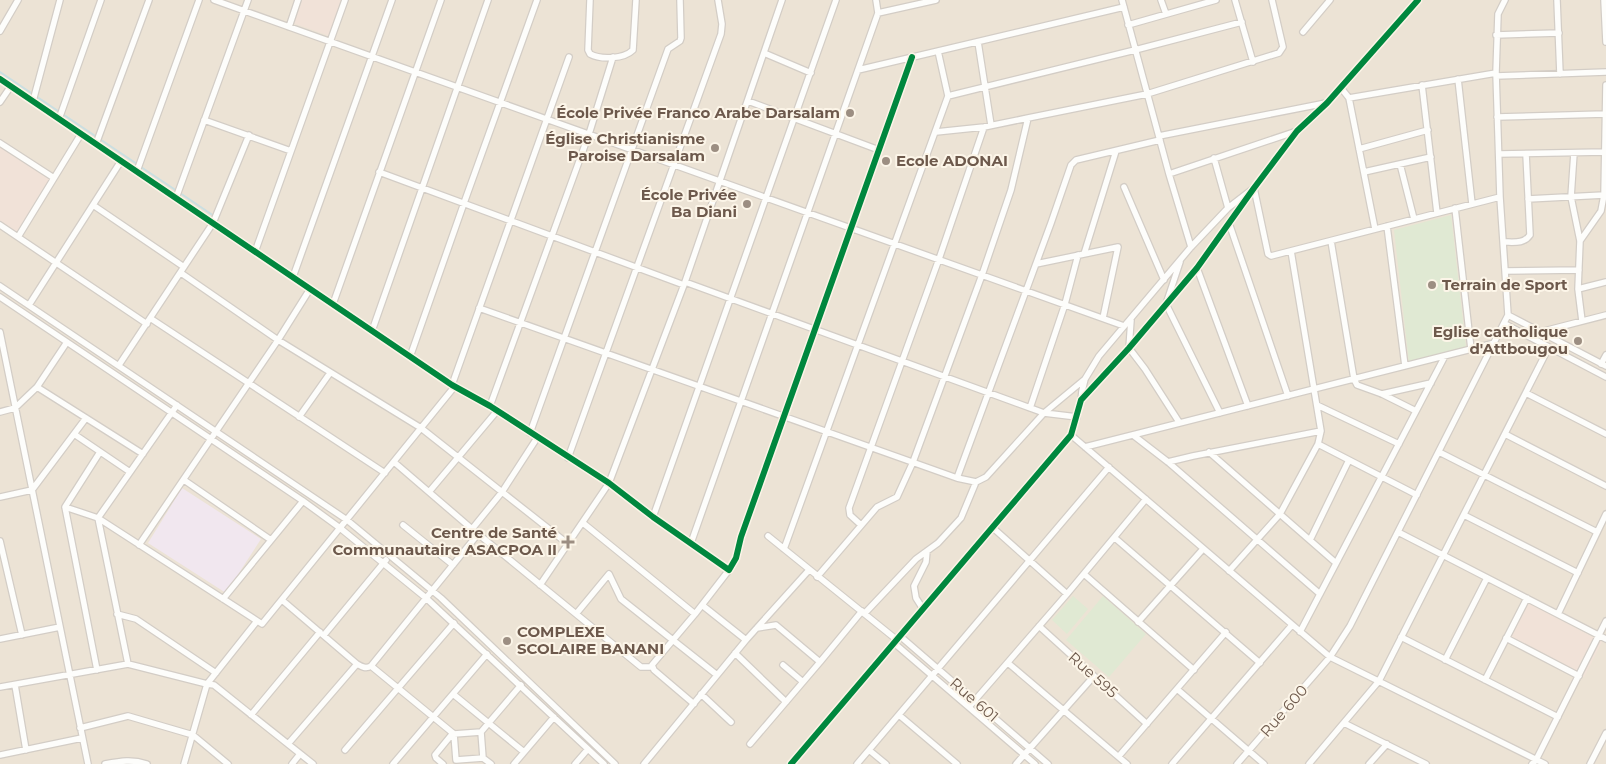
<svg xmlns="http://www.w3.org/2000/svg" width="1606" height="764" viewBox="0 0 1606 764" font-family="Montserrat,sans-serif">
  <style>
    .residential { fill: #ece3d5 }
    .commercial { fill: #f1e2d8 }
    .education { fill: #f1e7ef }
    .green { fill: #e0e9d3 }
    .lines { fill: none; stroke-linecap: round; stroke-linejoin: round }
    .stream { stroke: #cbdfe1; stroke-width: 2 }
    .minor-casing { stroke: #d3cdc6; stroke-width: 8 }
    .minor { stroke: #fdfdfb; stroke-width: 5.5 }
    .cycleway-casing { stroke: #fcf5e8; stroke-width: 9 }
    .cycleway { stroke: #00873e; stroke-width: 6 }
    .poi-dot { fill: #9c8e82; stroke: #fcf5e8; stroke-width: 2 }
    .labels { text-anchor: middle; stroke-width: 4; stroke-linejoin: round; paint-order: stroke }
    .poi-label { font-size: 15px; font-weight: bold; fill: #6d594c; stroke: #fcf5e8; text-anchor: end }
    .street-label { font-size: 15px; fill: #6d594c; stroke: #fcf5e8 }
  </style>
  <rect width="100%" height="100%" fill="#f4f0e7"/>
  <path class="residential" d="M0,0H1606V764H0Z"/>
  <path class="commercial" d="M301,0H342L330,36L293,23Z
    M0,146L53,179L16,234L0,223Z
    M1527,602L1602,642L1584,677L1509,637Z"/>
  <path class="education" d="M182,488L261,539L226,593L148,543Z"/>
  <path class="green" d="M1451,215L1466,347L1409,363L1394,230Z
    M1073,596L1088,609L1067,634L1052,620Z
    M1103,596L1146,634L1109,677L1066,640Z"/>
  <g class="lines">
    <path class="stream" d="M0,72L137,164
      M141,167L177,191
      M180,193L214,216"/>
    <g class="minor-casing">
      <path id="minor" d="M214,0L1124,326
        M590,0L588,50L590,54C601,60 624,59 633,50L636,0
        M1122,0L1169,174L1191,247
        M1161,0L1166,14
        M1235,0L1253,62
        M1557,0L1560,74
        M1604,0L1606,42
        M878,13L936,0
        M1128,25L1216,0
        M289,27L298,0
        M0,31L18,0
        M1303,32L1330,0
        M1496,35L1559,33
        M978,42L991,125
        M764,53L811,73
        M858,70L1124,7
        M1496,76L1606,72
        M0,79L452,385L490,406L609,483L653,517L729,570L736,558L741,537L912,57
        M1458,79L1472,204
        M1422,85L1437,213
        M1341,88L1349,98L1375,229
        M948,96L1135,50L1242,22
        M1349,98L1496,73
        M33,101L60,0
        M748,101L879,150
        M0,102L11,86
        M1497,117L1605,114
        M59,119L101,0
        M204,120L291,151
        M936,132L984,127L1028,118
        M1159,136L1326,103
        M0,143L54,178
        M96,144L149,0
        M1359,149L1428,130
        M1574,153L1571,197L1580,241L1578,289L1582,321
        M1499,154L1605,152
        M1214,158L1228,208
        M1400,164L1414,219
        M137,171L199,0
        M379,172L684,285
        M1364,172L1431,157
        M1169,174L1297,131
        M1124,187L1164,280
        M176,198L248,0
        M1528,199L1604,195
        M93,205L184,267
        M1455,208L1471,349
        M1229,223L1288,396
        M0,225L147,324
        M1387,226L1405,366
        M18,237L81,134
        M1331,241L1354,379L1357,385L1382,394L1416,411
        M1580,241L1601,211L1604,195L1606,85
        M1503,242C1514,242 1524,244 1530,235L1526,154
        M255,252L345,0
        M1084,254L1116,151
        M1180,262L1166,304L1220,413
        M1036,264L1118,247L1103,318
        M1197,268L1248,406
        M1505,271L1579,270
        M181,273L278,340L421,428
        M293,277L392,0
        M685,282L1044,413L1077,417
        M0,286L347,520L441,598L615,764
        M1578,289L1606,282
        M0,297L303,501L340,528L426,598L604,764
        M333,304L441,0
        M29,305L121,161
        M479,308L957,478L976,482L986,477L1044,413L1085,379
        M1508,315L1606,366
        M150,318L385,473
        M1131,320L1129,348L1145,369L1179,422
        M1505,324L1606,377
        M372,331L488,0
        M0,332L88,764
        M1540,332L1606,315
        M410,357L464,203L537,0
        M1601,364L1606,355
        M119,365L213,223L249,135
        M452,385L569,57
        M37,387L143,454
        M1526,393L1606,434
        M1382,394L1431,383
        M1081,400L1082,391L1085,379L1099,356L1191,247L1228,208L1254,188L1268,254L1271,256L1500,197
        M1317,405L1399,444
        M490,406L589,134L613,57
        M1030,408L1065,304L1078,255
        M0,412L15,408L37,387L67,342
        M299,417L330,373
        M421,428L568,544
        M530,433L668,49L680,41L681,38L680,0
        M74,434L130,472
        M1505,434L1606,486
        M1071,435L1330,657L1545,764
        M1133,435L1168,462L1320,594
        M1318,444L1417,495
        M1085,447L1495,343
        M1209,452L1336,563
        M1439,452L1597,532
        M568,458L721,34L722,24L718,0
        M394,462L472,529L641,667H652
        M1168,462L1193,456L1321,431
        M957,478L1051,223L1071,165L1076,160L1160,140
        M184,480L271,540
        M429,492L497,411
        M0,497L32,490L86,418
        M65,507L98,518L262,624L455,386
        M1464,515L1578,573
        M653,517L836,0
        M583,523L695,614
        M403,525L453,565
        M861,525L850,515L849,508L939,259L984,127
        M992,527L1067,594
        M472,529L502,492L537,438
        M1398,532L1606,639
        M768,536L897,640
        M1115,538L1260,663
        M1310,540L1349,460
        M0,541L22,635
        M691,543L878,13L876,0
        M139,545L278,340L310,289
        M784,549L948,96L938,51
        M1229,571L1280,514L1318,444L1321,431L1291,251
        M1084,574L1194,670
        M817,577L877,507L897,497L913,462L982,275L1011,190L1028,118L1147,94L1279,53L1283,47L1272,0
        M540,585L609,483L685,282L782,0
        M223,599L303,501
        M282,600L357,664C362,667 366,669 371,666L478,534
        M702,605L746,640
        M923,609L916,598L914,586L926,562L927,551
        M865,613L916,559L938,543L961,518L976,482
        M117,614L136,619L216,673
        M576,614L609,574L621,599L717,675
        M1558,614L1606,514
        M1138,622L1203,549
        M1039,626L1147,724
        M757,628L776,625L820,662L862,611
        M1300,632L1445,356
        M324,635L386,560
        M900,636L1048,764
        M1401,637L1558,717
        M1506,638L1579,676
        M0,639L60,627
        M894,643L1035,764
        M735,653L786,702
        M1445,660L1487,578
        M1008,663L1127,764
        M128,664L98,518L177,405
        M783,665L803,682
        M371,666L454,734L481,732L483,758L456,760L454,734
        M97,670L65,507L100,452
        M1485,680L1527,598
        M15,685L26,750
        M0,687L128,664L207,684L214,685L313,764
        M1177,689L1264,764
        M453,694L524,752
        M701,694L731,722
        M694,704L654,670L652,665L695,614L729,570
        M969,707L1067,594L1146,499
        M251,715L320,632
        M899,715L957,764
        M1344,723L1426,764
        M80,728L128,716L193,735L228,764
        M481,732L521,685
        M288,744L357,664
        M750,744L820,662
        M345,750L454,623
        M869,750L886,764
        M0,755L82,738
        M1119,756L1226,632
        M483,758L491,764
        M105,764C121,761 132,759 147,764
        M184,764L207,684L257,621
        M292,764L300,754
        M393,764L487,654
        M443,764L436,758L435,755L453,733
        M514,764L554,717
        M575,764L588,749
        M644,764L746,640L809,570
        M791,764L1071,435L1081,400L1129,348L1197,268L1254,188L1297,131L1327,103L1418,0
        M857,764L1109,467
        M1016,764L1094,676
        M1172,764L1292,625
        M1237,764L1330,657L1350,626L1508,315L1500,197L1496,73L1498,14L1505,0
        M1309,764L1379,681L1549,347
        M1369,764L1387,744
        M1532,764L1536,760L1606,621
        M1590,764L1606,733"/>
    </g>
    <use href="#minor" class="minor"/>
    <g class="cycleway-casing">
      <path id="cycleway" d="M0,79L452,385L490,406L609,483L653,517L729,570L736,558L741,537L912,57
        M791,764L1071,435L1081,400L1129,348L1197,268L1254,188L1297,131L1327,103L1418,0"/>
    </g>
    <use href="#cycleway" class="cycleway"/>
  </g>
  <g class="poi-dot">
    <circle cx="850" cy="113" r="5"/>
    <circle cx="715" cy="148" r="5"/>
    <circle cx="886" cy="161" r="5"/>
    <circle cx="747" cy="204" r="5"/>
    <circle cx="1432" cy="285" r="5"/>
    <circle cx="1578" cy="341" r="5"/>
    <path d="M565.5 534.5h5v5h5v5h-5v5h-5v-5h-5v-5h5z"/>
    <circle cx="507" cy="641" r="5"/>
  </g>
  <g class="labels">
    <g class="poi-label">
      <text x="840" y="118">École Privée Franco Arabe Darsalam</text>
      <text x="705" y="144">Église Christianisme<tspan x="705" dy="17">Paroise Darsalam</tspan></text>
      <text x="896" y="166" text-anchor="start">Ecole ADONAI</text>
      <text x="737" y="200">École Privée<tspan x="737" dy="17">Ba Diani</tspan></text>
      <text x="1442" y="290" text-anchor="start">Terrain de Sport</text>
      <text x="1568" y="337">Eglise catholique<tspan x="1568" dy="17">d'Attbougou</tspan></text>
      <text x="557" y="538">Centre de Santé<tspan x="557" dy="17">Communautaire ASACPOA II</tspan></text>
      <text x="517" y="637" text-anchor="start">COMPLEXE<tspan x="517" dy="17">SCOLAIRE BANANI</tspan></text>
    </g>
    <g class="street-label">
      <text transform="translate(1093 675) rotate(42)" y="5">Rue 595</text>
      <text transform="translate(974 700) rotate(41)" y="5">Rue 601</text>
      <text transform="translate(1284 711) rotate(-49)" y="5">Rue 600</text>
    </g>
  </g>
</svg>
